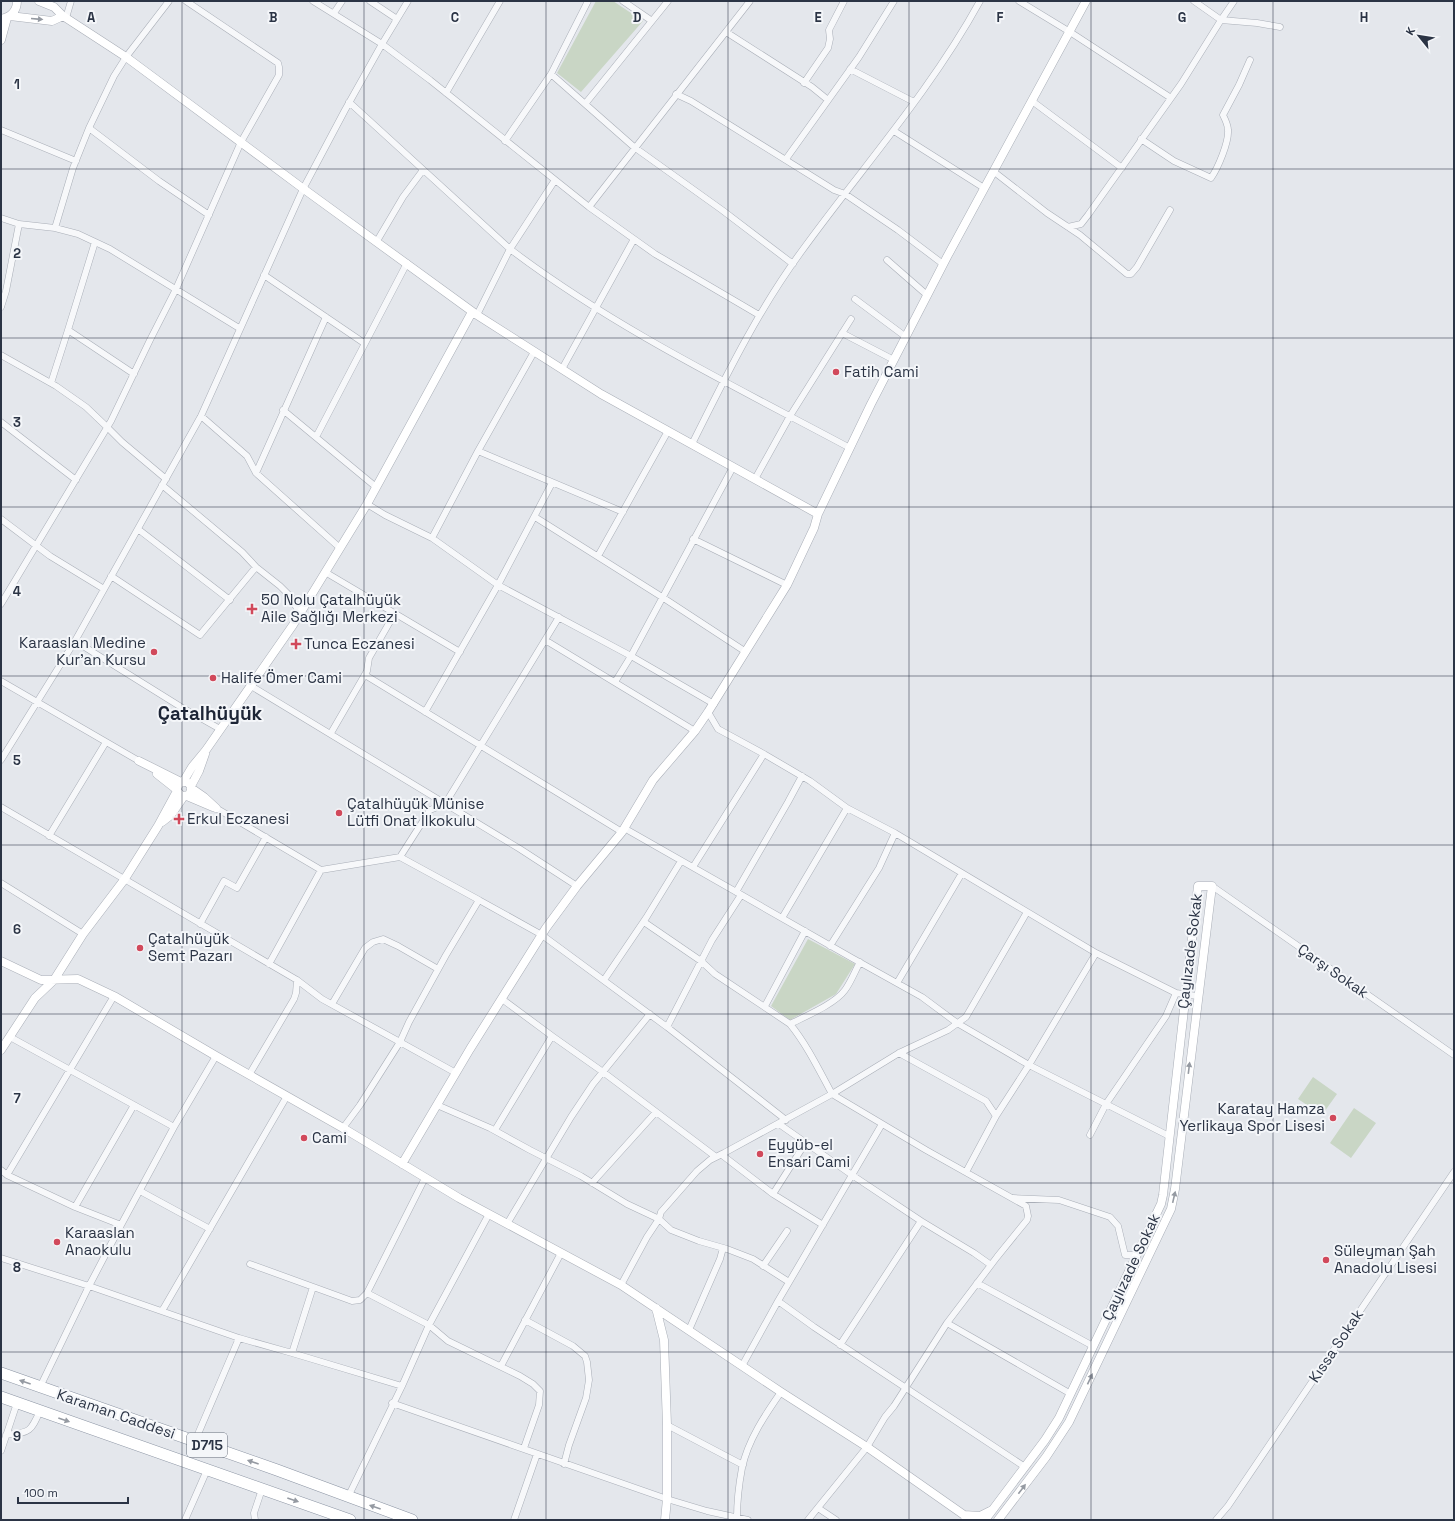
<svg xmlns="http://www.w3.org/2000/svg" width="1455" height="1521" viewBox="0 0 1455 1521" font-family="'Space Grotesk',sans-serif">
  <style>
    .green { fill: #c9d6c5 }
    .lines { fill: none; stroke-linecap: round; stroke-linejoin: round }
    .street-casing { stroke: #a9aeb7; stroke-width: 7 }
    .secondary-casing { stroke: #a9aeb7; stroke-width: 9 }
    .highway-casing { stroke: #8b94a3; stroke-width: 12 }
    .street { stroke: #f7f8fa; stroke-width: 6 }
    .secondary { stroke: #fff; stroke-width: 8 }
    .highway { stroke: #fff; stroke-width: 11 }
    .oneway { fill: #959aa2 }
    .grid { fill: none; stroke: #2b3445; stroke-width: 1; stroke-opacity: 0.55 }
    .poi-dot { fill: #d1495b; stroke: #f4f6f9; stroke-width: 1.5 }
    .labels { text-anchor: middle; stroke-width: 4; stroke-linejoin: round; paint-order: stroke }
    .shield { fill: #f4f6f9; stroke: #676e7b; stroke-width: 1 }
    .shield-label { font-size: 14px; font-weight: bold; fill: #2b3445 }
    .poi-label { font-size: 15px; fill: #2b3445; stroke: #f4f6f9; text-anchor: start }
    .street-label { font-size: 15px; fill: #2b3445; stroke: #f4f6f9 }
    .district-label { font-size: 19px; font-weight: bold; fill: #1d2536; stroke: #f4f6f9 }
    .grid-label { font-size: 13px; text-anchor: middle; font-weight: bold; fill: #2b3445; stroke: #f4f6f9; stroke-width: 4; stroke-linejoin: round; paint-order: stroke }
  </style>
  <rect width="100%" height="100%" fill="#e4e7ec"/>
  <path class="green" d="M596,1H613L643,21L581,92L557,73Z
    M808,939L855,964L836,994L790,1020L771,1006Z
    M1313,1077L1337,1094L1322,1115L1298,1099Z
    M1354,1108L1376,1123L1351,1158L1330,1143Z"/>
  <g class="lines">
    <g class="street-casing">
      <path id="street" d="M169,1L126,57L114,76L89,128L159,181L209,215
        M370,1L397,19
        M408,1L382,44L430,80L589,207L750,1
        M623,1L652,21
        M1019,1L1070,32L1171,98
        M1234,1L1221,20L1257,23L1280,27
        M334,13L342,1
        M66,18L71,1
        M726,32L812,87L828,100
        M850,69L914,102
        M551,74L634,147L722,210L793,264
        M804,83L828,48L830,39L829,30L844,1
        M446,93L500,1
        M676,94L691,101L834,190L845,194L898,230L943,264
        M1032,101L1122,168
        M349,102L510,249L477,315
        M585,104L668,1
        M1,130L76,161
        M894,131L984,188
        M1141,139L1174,161L1211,178C1218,168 1229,142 1228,130C1228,125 1225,119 1223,115L1239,85L1250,60
        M505,141L551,74L588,1
        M786,159L859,57L894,1
        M993,171L1047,213L1080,235L1127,274H1131L1137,267L1170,210
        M555,180L510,249C614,328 736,387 850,448
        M589,207L655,254L759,315
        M1,218L19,224
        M1068,227L1081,224L1088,215L1181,84L1221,20L1194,1
        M55,228L73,168L89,128
        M377,241L403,197L423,170
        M95,242L68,330L134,374
        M887,260L927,295
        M264,275L364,343
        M855,299L906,337
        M1,307L6,291L19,224L55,228L78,234L110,249L239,328
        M842,333L894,360
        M1,355L56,386L86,407L107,427L122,442L166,479
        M562,369L634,239
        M51,383L68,330
        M283,410L376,487
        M201,416L247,456L256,473L340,548
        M1,422L76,480
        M316,437L407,263
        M692,444C725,378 757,312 801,252C861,169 930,92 980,1
        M478,451L623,512
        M256,473L326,317
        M755,479L790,416L851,319
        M162,485L242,552L256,567L280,586L291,597L300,614
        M367,504L385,515L432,538L498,585L631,656L714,704
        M535,517L662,597L746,652
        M1,519L50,556L104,589
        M138,529L230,600
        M432,538L478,451L534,352
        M693,539L787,585
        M598,556L668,431
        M325,572L460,652
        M111,576L200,635L256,567
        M1,604L111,421L150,340L176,289L241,142L279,75V67L278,63L186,1
        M545,640L695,731
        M75,641L181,707L220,729
        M365,675L622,832
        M1,681L139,761
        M615,682L631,656L733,467
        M251,686L520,849L577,886
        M425,712L498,585L552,483
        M708,712L718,729L764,754
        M331,733L367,671L369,658L395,613
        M1,760L75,641L201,416L303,189L345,110L382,44L313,1
        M1,807L297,980L322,999L456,1073
        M216,808L321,870L400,857L479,900
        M624,828L852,958L922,997L957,1023L1029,1065L1169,1136
        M49,836L106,742
        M400,857L430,810L445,804L559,617
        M693,867L764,754L810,781L847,808L895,833L1096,953L1176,993L1197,996
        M1,883L83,934
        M1212,886L1454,1055
        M736,892L788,802L802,776
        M1027,912L966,1017L948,1030L899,1053L832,1094L926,1150L1026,1206L1028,1216L1027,1220L997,1257L947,1323L1071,1394
        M782,918L847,808
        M200,924L224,881L237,888L266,837
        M830,946L879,868L895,833
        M269,964L321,870
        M604,980L646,918L681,861
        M897,983L962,873
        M332,1004L365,948L373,942L383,939L398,946L438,969
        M765,1006L805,931
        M790,1024C806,1016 835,1004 845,990C851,982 855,971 860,962
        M667,1027L786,1120
        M552,1036L603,1072L716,1157
        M10,1037L174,1127
        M899,1053L986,1101L996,1116L966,1172
        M249,1075L294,999L296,993L297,980
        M437,1105L490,1128L530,1150L581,1176L627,1204L659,1219L671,1230L699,1241L727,1249L753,1259L789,1282
        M996,1116L1029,1065L1096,953
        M779,1124L852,1175L921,1221L840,1345
        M882,1124L778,1301L814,1327L1025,1467
        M343,1128L360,1105L400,1042L409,1022L446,955L479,900L542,935L667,1027L712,940L741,895
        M495,1130L552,1036L502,999
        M1090,1135L1106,1104L1166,1016L1176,993
        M722,1155L773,1194L823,1225
        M1,1170L7,1175L75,1207L121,1225
        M7,1175L114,996
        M592,1183L656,1112
        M140,1191L210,1229
        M773,1194L806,1142
        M1013,1198L1059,1200L1110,1217L1118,1226L1125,1255H1137
        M75,1207L134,1105
        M921,1221L974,1253L991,1265
        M507,1224L571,1117L593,1084L650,1014
        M1,1258L89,1286L239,1338L292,1353L402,1386
        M250,1264L352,1301L360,1300L367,1293L429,1325L448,1341L520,1376L533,1384L540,1391L539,1405L524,1448
        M763,1266L787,1231
        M977,1283L1093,1346
        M621,1285L647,1237L659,1219L661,1212L697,1171L710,1160L724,1153L832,1094C819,1070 807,1045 790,1024L715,974L701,961L644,922
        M367,1293L425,1178
        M162,1311L287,1096
        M525,1320L573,1346L585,1356L587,1362L589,1380L586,1398L569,1445L564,1464
        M689,1330L720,1259L723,1248
        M292,1353L313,1287
        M501,1366L561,1253
        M742,1366L778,1301
        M40,1387L89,1286L121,1225L174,1127L216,1056
        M392,1403L667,1499L707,1511L748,1520
        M667,1425L743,1465
        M6,1435C30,1432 30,1433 40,1411
        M195,1441L239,1338
        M1,1451L17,1403
        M348,1497L402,1386L429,1325L489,1214
        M818,1508L836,1520
        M737,1518C737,1501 739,1484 742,1468C748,1440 765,1415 781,1392
        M185,1520L207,1470
        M255,1520L254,1513L262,1489
        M514,1520L537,1454
        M808,1520L867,1447L885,1417L894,1406L947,1323
        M1216,1520L1228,1506L1454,1172"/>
    </g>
    <g class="secondary-casing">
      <path id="secondary" d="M39,1L54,7L63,16L126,57L301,187L477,315L601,394L818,514
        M10,16L52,21L63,16
        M1,19C11,17 17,11 17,1
        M1,40L7,18
        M139,761L181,782
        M157,774L176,789
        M183,782L192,767L206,750L293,625L367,504L472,312
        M191,786L187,782H181L177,787V791L182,796L189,795L191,790V786L199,771L205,754
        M191,788L204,797L216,808
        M187,796L213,807
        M162,822L171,815L184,796
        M1,961L41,980L78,979L114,996L216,1056L343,1128L459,1198L621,1285L781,1392L867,1447L964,1515
        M1,1050L35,998L54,980L83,934L124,880L158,826L177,791
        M402,1164L470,1049L546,928L577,886L622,832L653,780L695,731L708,712L787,585L814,528L818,514L871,404L948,255L1086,1
        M656,1308L664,1340L667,1425V1499L665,1520
        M966,1519L964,1515L980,1516L990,1511
        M985,1520L1045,1440L1059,1418L1161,1204L1163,1195L1198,886H1212L1175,1189L1171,1209L1069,1422L1046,1457L998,1520"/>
    </g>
    <g class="highway-casing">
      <path id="highway" d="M1,1373L277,1470L412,1520
        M1,1397L350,1520"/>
    </g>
    <use href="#street" class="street"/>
    <use href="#secondary" class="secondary"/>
    <use href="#highway" class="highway"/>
  </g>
  <defs><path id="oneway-solid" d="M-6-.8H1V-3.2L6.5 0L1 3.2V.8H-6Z"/></defs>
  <g class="oneway">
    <use href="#oneway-solid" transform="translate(37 19) rotate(5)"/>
    <use href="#oneway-solid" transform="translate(1189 1068) rotate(-83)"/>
    <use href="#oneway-solid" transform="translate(1174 1197) rotate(-77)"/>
    <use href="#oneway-solid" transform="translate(1090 1379) rotate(-65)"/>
    <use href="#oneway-solid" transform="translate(25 1382) rotate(-161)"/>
    <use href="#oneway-solid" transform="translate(64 1420) rotate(19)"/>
    <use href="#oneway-solid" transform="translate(253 1462) rotate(-161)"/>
    <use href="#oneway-solid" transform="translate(1022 1489) rotate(-53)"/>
    <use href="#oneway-solid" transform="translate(293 1500) rotate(19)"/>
    <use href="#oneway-solid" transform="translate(375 1507) rotate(-161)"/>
  </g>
  <path class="grid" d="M182,1V1520M364,1V1520M546,1V1520M728,1V1520M909,1V1520M1091,1V1520M1273,1V1520M1,169H1454M1,338H1454M1,507H1454M1,676H1454M1,845H1454M1,1014H1454M1,1183H1454M1,1352H1454"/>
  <g class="poi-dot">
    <circle cx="836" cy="372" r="4"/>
    <path d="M250 603h4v4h4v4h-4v4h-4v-4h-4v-4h4z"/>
    <path d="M294 638h4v4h4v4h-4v4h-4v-4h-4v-4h4z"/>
    <circle cx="154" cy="652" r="4"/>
    <circle cx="213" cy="678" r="4"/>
    <circle cx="339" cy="813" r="4"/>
    <path d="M177 813h4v4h4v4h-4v4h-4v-4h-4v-4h4z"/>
    <circle cx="140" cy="948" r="4"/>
    <circle cx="1333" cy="1118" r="4"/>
    <circle cx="304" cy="1138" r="4"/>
    <circle cx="760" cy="1154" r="4"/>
    <circle cx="57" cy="1242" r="4"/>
    <circle cx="1326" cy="1260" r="4"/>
  </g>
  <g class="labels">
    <rect class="shield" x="187" y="1433" width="40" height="24" rx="3"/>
    <g class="shield-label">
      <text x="207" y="1450">D715</text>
    </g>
    <g class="poi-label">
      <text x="844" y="377">Fatih Cami</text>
      <text x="261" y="605">50 Nolu Çatalhüyük<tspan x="261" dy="17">Aile Sağlığı Merkezi</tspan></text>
      <text x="146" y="648" text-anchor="end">Karaaslan Medine<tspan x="146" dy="17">Kur'an Kursu</tspan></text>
      <text x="304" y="649">Tunca Eczanesi</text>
      <text x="221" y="683">Halife Ömer Cami</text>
      <text x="347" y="809">Çatalhüyük Münise<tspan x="347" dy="17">Lütfi Onat İlkokulu</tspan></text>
      <text x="187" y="824">Erkul Eczanesi</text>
      <text x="148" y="944">Çatalhüyük<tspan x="148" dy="17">Semt Pazarı</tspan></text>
      <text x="1325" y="1114" text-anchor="end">Karatay Hamza<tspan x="1325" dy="17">Yerlikaya Spor Lisesi</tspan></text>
      <text x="312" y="1143">Cami</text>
      <text x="768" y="1150">Eyyüb-el<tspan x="768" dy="17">Ensari Cami</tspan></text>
      <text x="65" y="1238">Karaaslan<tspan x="65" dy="17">Anaokulu</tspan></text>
      <text x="1334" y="1256">Süleyman Şah<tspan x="1334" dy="17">Anadolu Lisesi</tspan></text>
    </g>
    <g class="street-label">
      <text transform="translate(1190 951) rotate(-83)" y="5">Çaylızade Sokak</text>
      <text transform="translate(1333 971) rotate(35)" y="5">Çarşı Sokak</text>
      <text transform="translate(1131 1267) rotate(-65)" y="5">Çaylızade Sokak</text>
      <text transform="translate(1336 1346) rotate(-56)" y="5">Kıssa Sokak</text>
      <text transform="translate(116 1414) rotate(19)" y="5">Karaman Caddesi</text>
    </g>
    <g class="district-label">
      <text x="210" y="720">Çatalhüyük</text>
    </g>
  </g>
  <g class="grid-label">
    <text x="91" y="22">A</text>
    <text x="273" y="22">B</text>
    <text x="455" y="22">C</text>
    <text x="637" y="22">D</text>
    <text x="818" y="22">E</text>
    <text x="1000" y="22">F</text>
    <text x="1182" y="22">G</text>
    <text x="1364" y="22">H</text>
    <text x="17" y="89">1</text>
    <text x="17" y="258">2</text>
    <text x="17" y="427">3</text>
    <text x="17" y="596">4</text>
    <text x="17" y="765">5</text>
    <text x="17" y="934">6</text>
    <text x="17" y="1103">7</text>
    <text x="17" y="1272">8</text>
    <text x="17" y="1441">9</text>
  </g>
  <rect width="1455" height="1521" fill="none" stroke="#2b3445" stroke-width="4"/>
  <g transform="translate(1419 36) rotate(300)" stroke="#f4f6f9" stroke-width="3" paint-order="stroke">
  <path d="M0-3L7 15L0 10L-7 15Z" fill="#2b3445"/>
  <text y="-6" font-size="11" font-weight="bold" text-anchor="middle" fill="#2b3445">K</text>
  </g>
  <path d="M18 1497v6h110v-6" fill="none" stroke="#2b3445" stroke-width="2"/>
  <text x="24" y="1497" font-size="12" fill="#2b3445" stroke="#f4f6f9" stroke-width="3" paint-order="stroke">100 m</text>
</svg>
